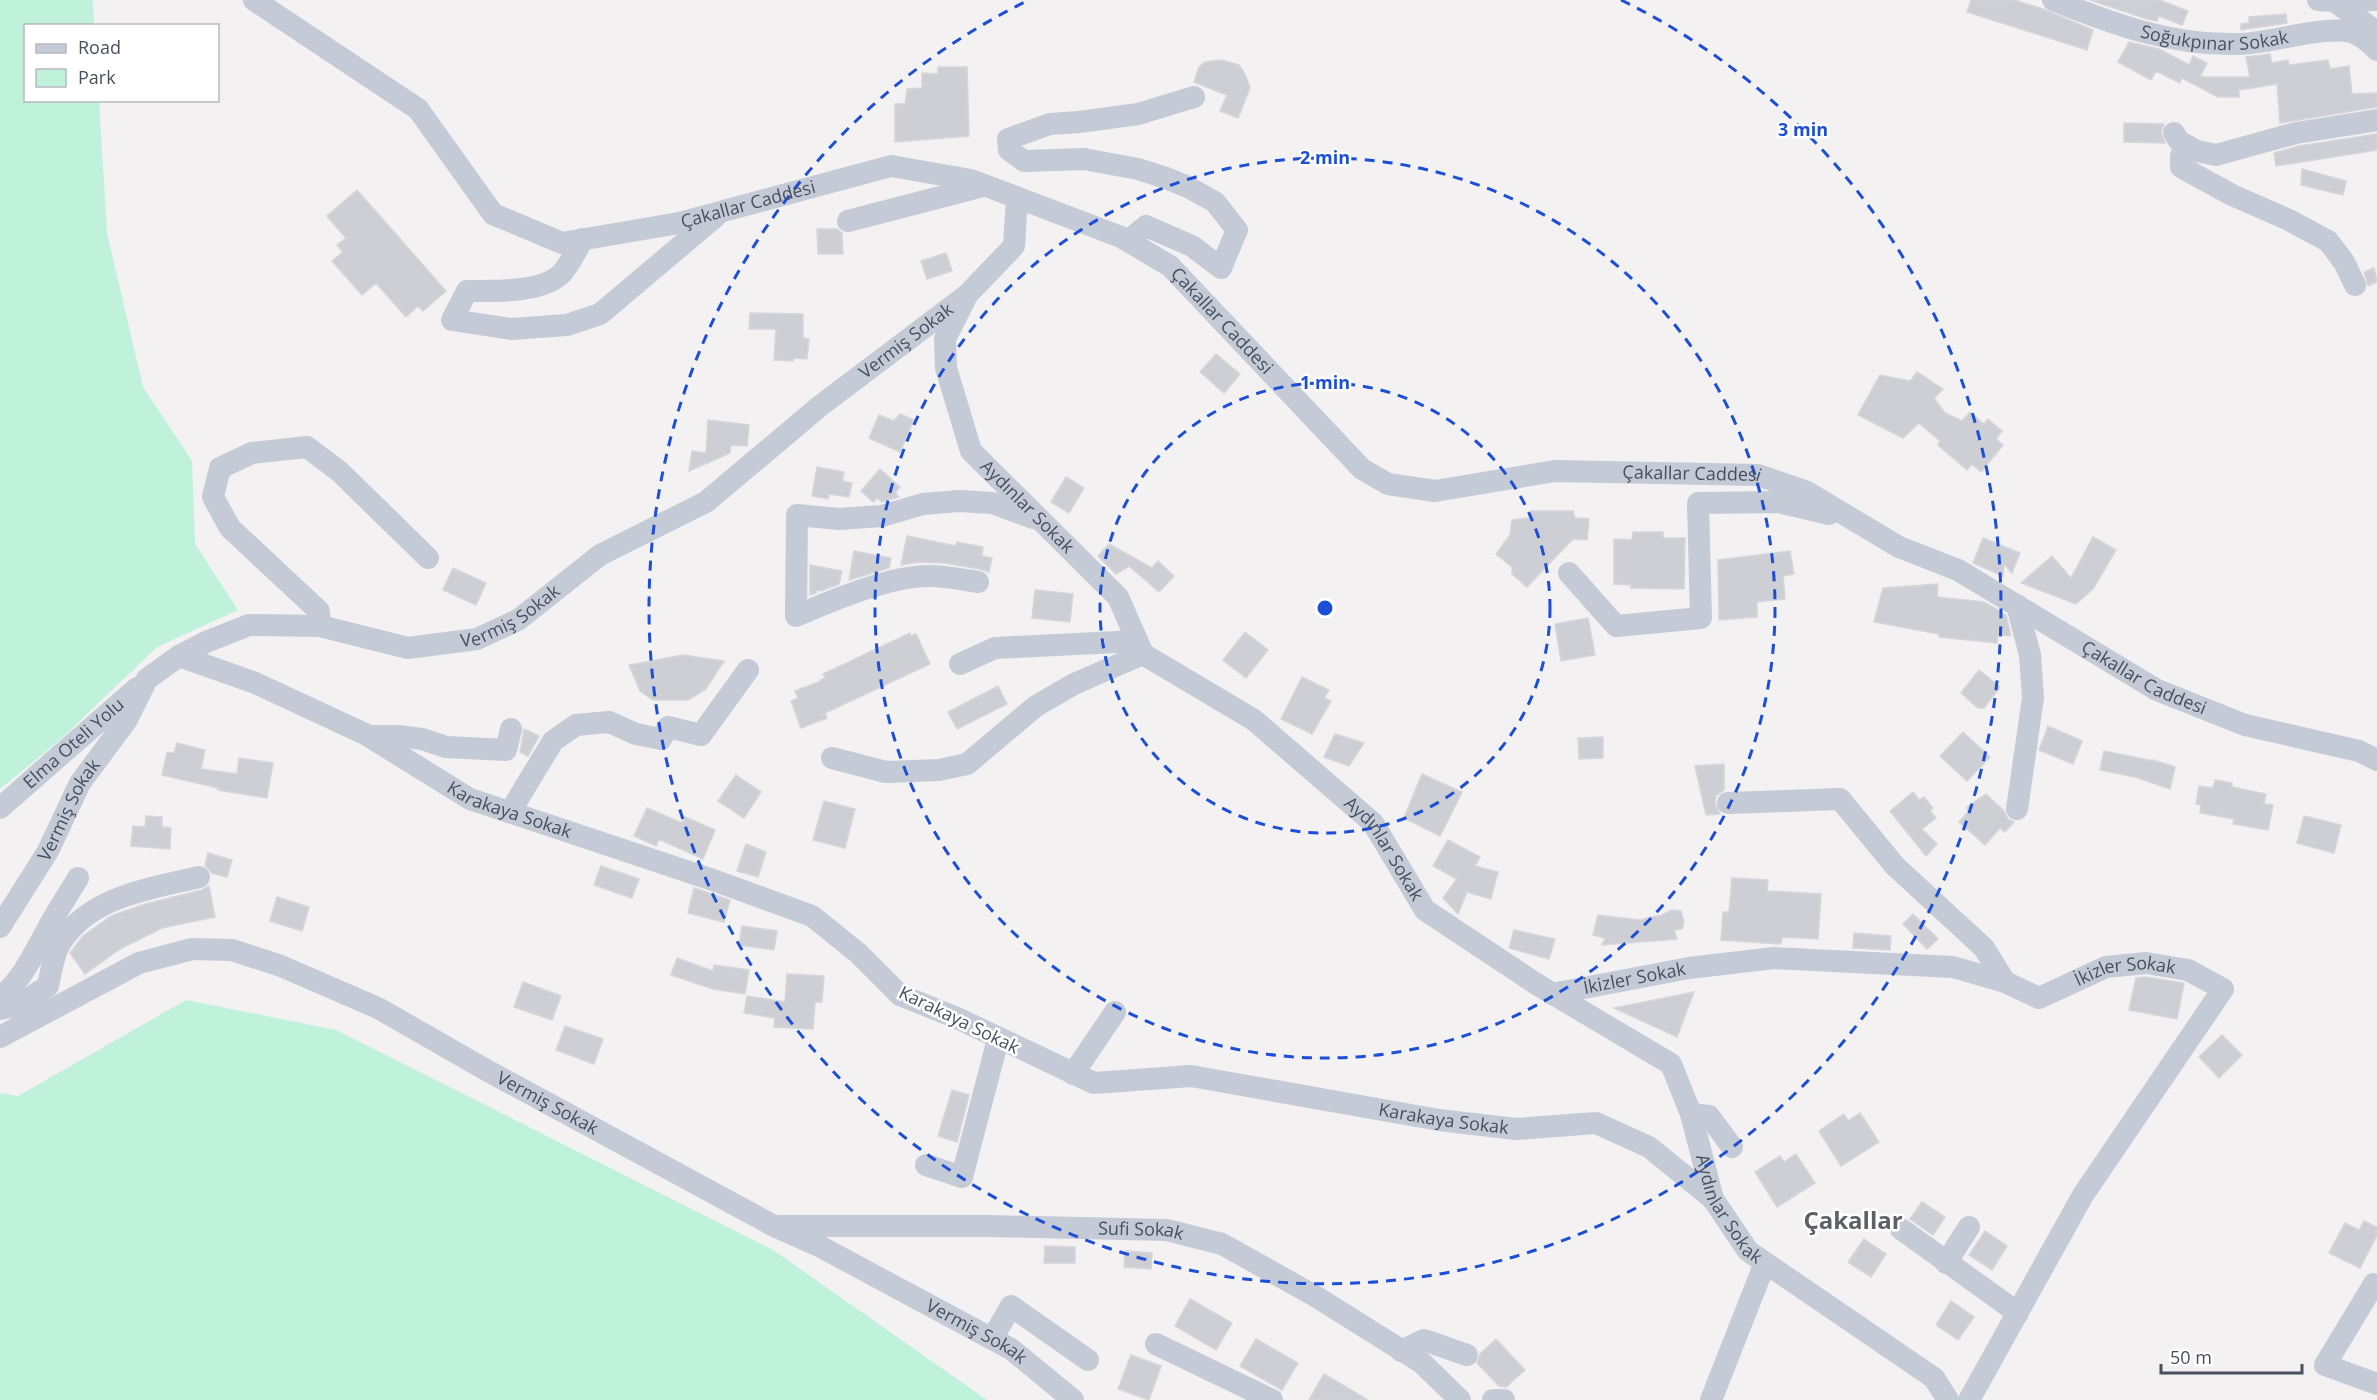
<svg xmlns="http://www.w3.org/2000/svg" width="2377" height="1400" viewBox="0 0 2377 1400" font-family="'Open Sans',sans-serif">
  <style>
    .green { fill: #bff1db }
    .building { fill: #cdcfd5; stroke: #d5d6dc; stroke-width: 1.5 }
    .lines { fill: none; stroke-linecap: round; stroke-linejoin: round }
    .minor { stroke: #c4cad6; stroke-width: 22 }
    .ring { fill: none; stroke: #1d4ed8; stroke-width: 3; stroke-dasharray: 10 8 }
    .labels { text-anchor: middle; stroke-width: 5; stroke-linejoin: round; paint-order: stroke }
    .street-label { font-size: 18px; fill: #48505f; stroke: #fff }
    .district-label { font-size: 24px; font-weight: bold; fill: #5d6066; stroke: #fff }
    .centre { fill: #1d4ed8; stroke: #fff; stroke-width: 3 }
    .ring-label { font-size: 18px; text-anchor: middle; font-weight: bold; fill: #1d4ed8; stroke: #fff; stroke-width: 5; stroke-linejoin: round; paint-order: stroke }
  </style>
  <rect width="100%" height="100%" fill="#f3f1f1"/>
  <path class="green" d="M0,0H93L94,25L26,26V100L99,101L107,233L143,387L192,461L195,544L238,610L157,647L61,739L0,789Z
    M186,1000L336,1030L773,1250L987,1400H0V1093L18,1096Z"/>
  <path class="building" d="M1971,0H2014L2043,9L2093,30L2087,50L1967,12Z
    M2090,0H2159L2188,11L2182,25L2159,16L2157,21L2147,19Z
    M2286,14L2287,23L2241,30V24L2249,23V17Z
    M2129,42L2159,49L2189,65L2193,56L2207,63L2200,77H2250L2246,57L2270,54L2272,63L2288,60L2289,65L2328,60L2330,69L2349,66L2352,94L2377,93V107L2280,123L2277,84L2239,90V97H2218L2182,78L2180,83L2156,71L2151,80L2118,62Z
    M1222,60L1239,65L1245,74L1250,88L1238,118L1220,111L1227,95L1194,82L1199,67L1205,62Z
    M938,67H967L969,136L895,142V104H905L907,89L922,88V73L938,74Z
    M2124,123L2164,124L2161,133L2165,143L2124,142Z
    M2377,134V150L2276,166L2274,153L2299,146Z
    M2302,169L2346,181L2343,195L2301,185Z
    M357,190L446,291L423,311L418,306L406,317L376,283L362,295L332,261L343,252L337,245L346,238L327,216Z
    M817,229H837L842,233L843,254H818Z
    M946,253L952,271L927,279L921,261Z
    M2374,268L2377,282L2368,286L2364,272Z
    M750,313L803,314V338L809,339L807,359L794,358L793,361L774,360L776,329H749Z
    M1216,354L1240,374L1224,393L1200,372Z
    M1917,372L1943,389L1934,398L1945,413L1962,421L1970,412L1984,424L1988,419L2002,431L1996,439L2003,445L1981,472L1972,464L1967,470L1938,445L1940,441L1919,423L1903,438L1858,415L1880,375L1910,381Z
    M900,414L914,420L900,452L869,438L879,415L894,421Z
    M708,420L749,425L747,446L731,445L730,453L689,471L692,451L706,453Z
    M817,467L844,472L842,481L852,483L849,497L829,494L828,499L812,496Z
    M880,469L900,487L895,493L899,497L882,502L877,498L873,502L861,491Z
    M1066,477L1084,488L1069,513L1051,502Z
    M1531,511H1573L1575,518L1589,519L1587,540L1573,539L1527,587L1512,574V567L1496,554L1510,535L1512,520L1529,518Z
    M1633,532H1663V538H1685L1684,589L1631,588V585L1614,584V539L1632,540Z
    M907,536L956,546L957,542L983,547L982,556L992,558L989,572L980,569L944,563L918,562L901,565Z
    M2093,537L2116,550L2093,589L2076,604L2021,583L2052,556L2071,578Z
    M1983,538L2020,553L2012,573L2004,564L2003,576L1973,563Z
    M1109,544L1152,568L1158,561L1174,576L1159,592L1129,566L1116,574L1098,556Z
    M854,551L891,558L889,568L849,580Z
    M1790,551L1794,574L1783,576L1785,599L1757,602V617L1719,620L1718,560Z
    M810,565L842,571L839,584L821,591L817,590L816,593L810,595Z
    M453,568L486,583L476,605L443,590Z
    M1938,584L1937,597L1984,602L2000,611V613L2006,615L2011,636L1998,635L1997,643L1939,637V634L1874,622L1883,588Z
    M1035,590L1073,594L1070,622L1032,618Z
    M1588,618L1595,655L1561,661L1555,624Z
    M1245,632L1268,650L1246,678L1223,660Z
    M910,633L911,636L916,634L930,664L825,713L827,718L801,728L791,701L798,698L795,691L821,681L820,680L825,678L823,674Z
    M683,655L724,661L706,689L688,700H653L640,691L629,665Z
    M1979,670L2000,687L1984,708H1978L1961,693Z
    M1302,677L1329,690L1324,698L1331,701L1312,734L1281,719Z
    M998,686L1007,704L957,729L948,712Z
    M2048,726L2082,741L2073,764L2039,750Z
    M524,729L539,736L528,756L520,752Z
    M1963,732L1990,757L1967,781L1940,756Z
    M1335,734L1364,743L1349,766L1324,757Z
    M1603,737V758L1579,759L1578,738Z
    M177,743L205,750L201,769L237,774L239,758L273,763L267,798L218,790V788L162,775L167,752L174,753Z
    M2104,751L2153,761V760L2175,767L2170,789L2135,777L2100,770Z
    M1724,764V790L1716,796L1715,803L1720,814L1706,815L1695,766Z
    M1422,774L1462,792L1440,836L1404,818Z
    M736,775L761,792L744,818L718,801Z
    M2215,780L2232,783V787L2266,794L2264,804L2273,805L2268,830L2233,824L2234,819L2200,813L2201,805L2196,804L2199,786L2213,788Z
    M1913,792L1919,800L1924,797L1933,808L1930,811L1936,818L1922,829L1937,844L1926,856L1890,811Z
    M1986,794L2004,811L2008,819L2014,822L2005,832L2000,828L1985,845L1959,822L1968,812L1967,807Z
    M824,801L855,809L845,848L813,840Z
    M647,808L682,823L685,817L715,830L703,859L659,839L656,846L634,836Z
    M146,816L162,817V827L171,828L170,849L131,846L133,826L145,827Z
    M2304,816L2341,825L2334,853L2297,843Z
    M1448,840L1480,857L1475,866L1498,872L1491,899L1467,892L1458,914L1443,898L1457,879L1433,866Z
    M746,844L766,852L758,877L737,871Z
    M208,853L232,860L227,877L212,873L205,865Z
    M601,866L639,879L632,898L594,885Z
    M1732,878L1768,880L1767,891L1821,894L1818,939L1782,937L1781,944L1721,940L1723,912H1729Z
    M209,886L215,917L162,928L120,949L85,974L70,953L83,936L111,916L145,904L202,890Z
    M694,888L730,900L724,922L688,913Z
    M277,897L309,907L302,931L270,921Z
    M1672,910L1681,911L1684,922L1682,929L1674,930L1677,939L1602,945L1605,938L1593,935L1598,915L1639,920L1662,915Z
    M1913,914L1938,939L1927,949L1903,924Z
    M742,926L777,931L774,950L739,945Z
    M1514,930L1555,939L1549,959L1509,948Z
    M1854,933L1891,936L1890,950L1853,948Z
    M677,958L713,971L714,965L749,970L745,994L713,989L671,975Z
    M787,974L824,976L822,1002H815L813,1029L774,1027L775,1018L744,1013L747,996L785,1002Z
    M2146,977L2184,983L2177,1019L2129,1010L2136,978Z
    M523,982L561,996L552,1020L514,1007Z
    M1694,992L1677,1037L1614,1008Z
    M565,1026L603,1039L594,1064L556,1050Z
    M2222,1035L2242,1055L2219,1078L2199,1057Z
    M952,1090L969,1095L957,1142L938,1136Z
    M1860,1113L1879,1142L1841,1166L1819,1131L1844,1114L1848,1121Z
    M1796,1154L1815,1183L1777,1207L1755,1172L1780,1156L1784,1162Z
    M1922,1202L1945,1217L1933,1235L1910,1219Z
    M2364,1221L2377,1227V1235L2360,1268L2329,1253L2345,1223L2359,1230Z
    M1985,1231L2007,1246L1992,1270L1969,1255Z
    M1864,1239L1886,1254L1871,1277L1848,1262Z
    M1045,1246L1075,1247V1263H1044Z
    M1125,1251L1152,1253L1151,1269L1124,1267Z
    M1190,1299L1232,1323L1216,1350L1175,1326Z
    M1951,1301L1974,1317L1958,1340L1936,1325Z
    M1256,1339L1298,1363L1282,1390L1240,1366Z
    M1496,1339L1525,1370L1506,1387L1499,1386L1477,1363L1480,1354Z
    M1131,1355L1161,1366L1149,1400L1118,1389Z
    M1324,1374L1368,1400H1309Z"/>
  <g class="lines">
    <g class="minor">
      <path id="s1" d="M254,0L418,109L493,214L562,243L679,223L891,166L971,180L1121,237L1170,266L1362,469L1388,484L1435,491L1555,471L1758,475L1807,492L1899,547L1958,570L2157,690L2245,725L2359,751L2377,760"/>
      <path id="s2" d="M2053,0C2113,24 2172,46 2238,44C2268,44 2326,25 2351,32C2361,35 2370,43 2377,50"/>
      <path d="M2318,0L2334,1L2377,32"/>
      <path d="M2334,1L2377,0"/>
      <path d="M2174,133L2179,141L2197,151L2216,155L2296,133L2377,120"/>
      <path d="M2189,147L2181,156V167L2232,195L2289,220L2328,241L2344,262L2355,285"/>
      <path d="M848,221L983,186"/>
      <path d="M583,239C577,249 568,268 560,275C539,293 492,291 467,291L452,320L511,329L567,325L600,314L715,217"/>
      <path d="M1128,241L1146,226L1192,246L1221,268L1237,230L1215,202L1188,187L1166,178L1138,169L1084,159L1024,161L1009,150L1008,139L1050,124L1079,122L1138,114L1194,97"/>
      <path id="s3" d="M967,295L945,339L946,368L971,451L1118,597L1143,654L1254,720L1373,823L1425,910L1538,985L1671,1064L1691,1114L1713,1199L1748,1251L1934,1378L1948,1400"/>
      <path d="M1569,573L1616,626L1701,618L1698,503L1778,502L1829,514"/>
      <path d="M978,582C963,580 947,576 931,576C892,575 833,600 796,616L797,515L839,519L882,516L923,504L959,501L992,503L1033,518"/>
      <path d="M2017,605L2030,655L2033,698L2017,809"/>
      <path d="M320,626L319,611L230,528L213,497L220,468L252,453L307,447L340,472L428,558"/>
      <path id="s4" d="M179,656L253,682L365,734L470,799L716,881L812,916L858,953L900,995L957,1018L1094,1083L1191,1076L1439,1120L1516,1129L1596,1123L1649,1147L1713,1199"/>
      <path d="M960,664L995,648L1137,641"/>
      <path d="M369,736H398L422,739L446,747L506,750L511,729"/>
      <path d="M832,758L886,772L939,770L967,764L1036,706L1074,684L1143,654"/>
      <path d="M1728,803L1840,799L1895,866L1984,948L2005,982"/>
      <path id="s5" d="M0,808L137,688"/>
      <path d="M510,812L553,741L576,725L609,722L636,734L661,739L668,727L701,735L748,670"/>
      <path id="s6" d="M0,927L48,851L80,783L126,721L147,679L179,656L206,642L249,625L320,626L408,648L477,639L518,620L600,555L706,502L820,406L967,295L1014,246L1017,199"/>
      <path id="s7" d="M1552,994L1689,968L1774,958L1953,967L2005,982L2039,998L2106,967L2146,963L2188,970L2223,989L2083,1195L1969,1400"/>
      <path d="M0,998C23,979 34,953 48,928C57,911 68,895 78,878"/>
      <path d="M0,1009L17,1006L48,986C51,973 53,954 61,942C91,896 149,889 199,877"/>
      <path id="s8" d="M0,1037L139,963L192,949L232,950L281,966L378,1008L488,1071L774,1226L821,1247L1011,1349L1073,1400"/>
      <path d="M1073,1074L1115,1012"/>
      <path d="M1691,1114L1709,1116L1732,1147"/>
      <path d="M926,1165L962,1177L998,1039"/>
      <path id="s9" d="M781,1226H989L1167,1230L1222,1244L1315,1296L1422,1363L1460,1400"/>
      <path d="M1901,1229L2018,1313"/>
      <path d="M1946,1263L1969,1227"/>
      <path d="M2374,1284L2325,1365L2377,1384"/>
      <path d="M992,1339L1011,1306L1088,1360"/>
      <path d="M1156,1344L1272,1400"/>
      <path d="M1401,1351L1424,1340L1467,1355"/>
      <path d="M1493,1400H1504"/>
      <path d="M1711,1400L1765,1263"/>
    </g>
  </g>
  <g class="ring">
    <circle cx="1325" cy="608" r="225"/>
    <circle cx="1325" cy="608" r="450"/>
    <path d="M1621 0A676 676 0 1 1 1029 0"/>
  </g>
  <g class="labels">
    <g class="street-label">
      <text dy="6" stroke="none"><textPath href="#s2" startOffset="168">Soğukpınar Sokak</textPath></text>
      <text dy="6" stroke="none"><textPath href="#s1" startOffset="591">Çakallar Caddesi</textPath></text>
      <text dy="6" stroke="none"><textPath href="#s1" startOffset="1113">Çakallar Caddesi</textPath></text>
      <text dy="6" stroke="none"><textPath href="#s6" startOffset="1162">Vermiş Sokak</textPath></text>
      <text dy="6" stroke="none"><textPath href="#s1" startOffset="1653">Çakallar Caddesi</textPath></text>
      <text dy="6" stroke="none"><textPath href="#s3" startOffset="244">Aydınlar Sokak</textPath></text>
      <text dy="6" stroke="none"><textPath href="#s6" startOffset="676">Vermiş Sokak</textPath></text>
      <text dy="6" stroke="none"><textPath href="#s1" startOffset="2157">Çakallar Caddesi</textPath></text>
      <text dy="6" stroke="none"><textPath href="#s5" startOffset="98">Elma Oteli Yolu</textPath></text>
      <text dy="6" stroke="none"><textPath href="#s4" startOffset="366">Karakaya Sokak</textPath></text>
      <text dy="6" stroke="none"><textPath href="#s6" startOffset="136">Vermiş Sokak</textPath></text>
      <text dy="6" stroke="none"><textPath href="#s3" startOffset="748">Aydınlar Sokak</textPath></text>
      <text dy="6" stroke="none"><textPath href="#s7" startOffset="588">İkizler Sokak</textPath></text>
      <text dy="6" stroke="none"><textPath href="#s7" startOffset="84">İkizler Sokak</textPath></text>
      <text transform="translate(959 1020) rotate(26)" y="6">Karakaya Sokak</text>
      <text dy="6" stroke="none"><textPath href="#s8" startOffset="604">Vermiş Sokak</textPath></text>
      <text dy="6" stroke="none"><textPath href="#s4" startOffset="1372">Karakaya Sokak</textPath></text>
      <text dy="6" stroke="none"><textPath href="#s3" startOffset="1270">Aydınlar Sokak</textPath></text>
      <text dy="6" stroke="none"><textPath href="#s9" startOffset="360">Sufi Sokak</textPath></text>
      <text dy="6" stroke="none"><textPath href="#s8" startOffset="1090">Vermiş Sokak</textPath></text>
    </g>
    <g class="district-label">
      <text x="1853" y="1229">Çakallar</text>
    </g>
  </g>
  <circle cx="1325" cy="608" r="9" class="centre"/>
  <g class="ring-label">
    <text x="1803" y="136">3 min</text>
    <text x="1325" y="164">2 min</text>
    <text x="1325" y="389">1 min</text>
  </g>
  <rect x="24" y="24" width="195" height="78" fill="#ffffff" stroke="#b6b9bf" stroke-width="1.5"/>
  <rect x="36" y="44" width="30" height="9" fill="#c4cad6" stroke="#b6b9bf" stroke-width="1.5"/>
  <text x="78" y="54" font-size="18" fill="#48505f">Road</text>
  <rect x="36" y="69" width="30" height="18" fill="#bff1db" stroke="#b6b9bf" stroke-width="1.5"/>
  <text x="78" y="84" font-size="18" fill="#48505f">Park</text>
  <path d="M2161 1364v9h141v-9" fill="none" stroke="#48505f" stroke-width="3"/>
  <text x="2170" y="1364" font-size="18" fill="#48505f" stroke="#ffffff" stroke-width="4.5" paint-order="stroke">50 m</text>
</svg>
